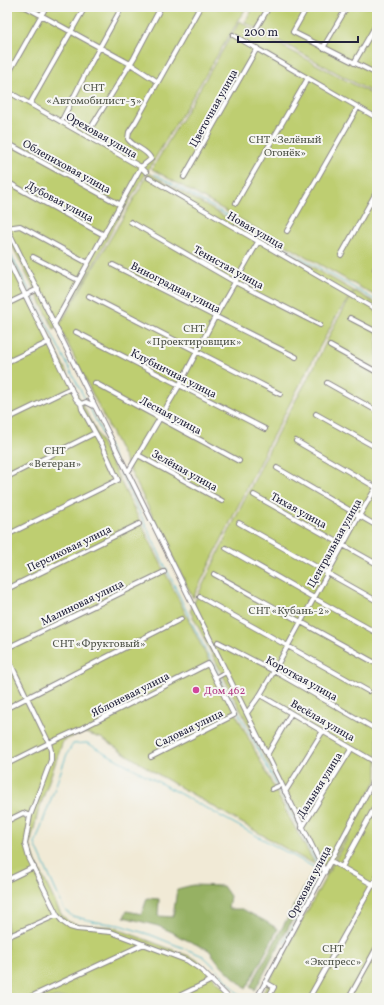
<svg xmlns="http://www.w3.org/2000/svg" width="384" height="1005" viewBox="0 0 384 1005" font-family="Vollkorn,serif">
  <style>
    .green { fill: #bece71; stroke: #707856 }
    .forest { fill: #96b163; stroke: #5c6a4f }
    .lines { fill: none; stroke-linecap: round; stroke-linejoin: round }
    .stream { stroke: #43b0c1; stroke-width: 1 }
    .minor-casing { stroke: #8a8688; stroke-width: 6 }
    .minor { stroke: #fff; stroke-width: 4 }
    .hotel-dot { fill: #d1479c; stroke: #f6f6f2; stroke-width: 1.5 }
    .labels { text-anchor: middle; stroke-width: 4; stroke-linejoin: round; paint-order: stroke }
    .park-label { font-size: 11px; fill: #51564b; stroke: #f6f6f2 }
    .street-label { font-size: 11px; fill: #22223b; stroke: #f6f6f2 }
    .hotel-label { font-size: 11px; fill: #b23c85; stroke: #f6f6f2; text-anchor: start }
  </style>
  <rect width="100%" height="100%" fill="#f6f6f2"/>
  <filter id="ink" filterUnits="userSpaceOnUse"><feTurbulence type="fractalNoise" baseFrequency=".025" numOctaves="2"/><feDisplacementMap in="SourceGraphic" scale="8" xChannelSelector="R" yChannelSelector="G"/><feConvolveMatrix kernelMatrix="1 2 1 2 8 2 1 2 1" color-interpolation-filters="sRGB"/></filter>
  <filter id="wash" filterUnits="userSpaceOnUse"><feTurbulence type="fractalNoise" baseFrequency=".012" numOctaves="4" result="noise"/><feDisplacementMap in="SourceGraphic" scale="16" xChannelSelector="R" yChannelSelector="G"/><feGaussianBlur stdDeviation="0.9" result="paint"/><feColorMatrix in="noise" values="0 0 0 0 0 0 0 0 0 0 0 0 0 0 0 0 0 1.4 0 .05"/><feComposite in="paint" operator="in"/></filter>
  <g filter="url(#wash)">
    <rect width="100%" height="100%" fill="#f1ead6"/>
    <path class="green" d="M7,7L246,8L116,223L83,284L54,329L7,235Z
      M254,7H377V95L245,22Z
      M240,21L258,33L377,97V297L152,169Z
      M149,173L354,291L337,315L323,341L268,445L193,598L59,326Z
      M7,251L202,647L288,815L315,864L302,858L154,772L101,738L85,733L74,736L63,741L38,812L30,845L36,863L61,914L69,922L80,925L112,927L189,956L197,960L233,998H7Z
      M355,291L377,304V779L325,875L190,611L237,515L278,432L312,371L336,322Z
      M377,783V998H260Z"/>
    <path class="forest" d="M312,873L317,874L255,990L250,987Z
      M193,885L223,886L230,896L228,909H242L265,921L278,929L246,989L218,962L209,950L180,937L172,932L158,926L124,917L127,911L142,914L147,898L159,899L158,916L173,917L177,889Z"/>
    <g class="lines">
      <path class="stream" d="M155,174L377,301
        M7,247L30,292
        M32,295L85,399
        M89,406L194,627L218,674
        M220,677L277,786
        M278,789L321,871L284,943
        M242,998L215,967L203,956L151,935L119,925L97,922L72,916L64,909L35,844L67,754L73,744L87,743L321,871"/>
    </g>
  </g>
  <g filter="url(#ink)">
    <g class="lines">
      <g class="minor-casing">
        <path id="minor" d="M26,7L132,65L158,82
          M307,7L293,32L377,74
          M7,9L8,7
          M257,27L269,7
          M233,35L377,118
          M323,48L347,7
          M354,63L377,23
          M7,76L46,7
          M7,91L141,167L146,172
          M31,102L85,7
          M63,118L91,63L122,7
          M92,126L134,58L161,7
          M7,143L119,204
          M184,177L257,48
          M149,178L377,310
          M7,182L104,235
          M236,203L308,78
          M131,222L235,282L320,325
          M7,228L325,872
          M7,228L20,226L88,263
          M287,231L358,107
          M341,255L377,191
          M33,257L78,280
          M7,258L76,399L81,404L82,409L102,445L118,480L7,535
          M113,265L296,357
          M375,269L377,266
          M89,296L280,394
          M7,304L38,289
          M350,318L377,332
          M55,323L141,167L151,159C147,149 134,148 128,139L129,132L135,123L200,7
          M76,332L265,429
          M330,346L377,372
          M7,362L49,342
          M95,383L239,461
          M327,383L377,411
          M81,404L86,402L94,406
          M316,414L377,448
          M7,419L71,388
          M296,441L377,488
          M138,455L222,501
          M277,468L377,526
          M128,472L179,386L215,317L258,242
          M7,477L95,433
          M254,495L377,564
          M239,523L377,601
          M226,548L314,598L377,633
          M214,574L377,664
          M7,589L139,524
          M200,597L368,691
          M218,642L274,671L377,730
          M7,648L164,572
          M7,656L49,743L51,751V760L30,816L25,844L29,858L57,915L63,922L70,927L77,929L111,932L188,961L200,969L229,998
          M215,678L226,672
          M260,695L377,763
          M7,708L181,619
          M247,713L260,695L274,671L359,516L377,486
          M267,755L290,715
          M7,764L49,743L82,728L208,664L234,715L151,757
          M272,789L281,785
          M285,792L321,734
          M7,821L23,813L30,816
          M302,828L350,751
          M331,861L377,887
          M342,867L377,803
          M7,880L34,867
          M7,937L57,915
          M265,982L274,987L268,998
          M28,998L144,944
          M175,998L212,980
          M257,998L377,774
          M309,998L377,877
          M349,998L377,947"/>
      </g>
      <use href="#minor" class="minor"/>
    </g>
  </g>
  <circle class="hotel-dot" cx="196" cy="690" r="4"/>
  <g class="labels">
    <g class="park-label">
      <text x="94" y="91">СНТ<tspan x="94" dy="13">«Автомобилист-3»</tspan></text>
      <text x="285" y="143">СНТ «Зелёный<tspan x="285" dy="13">Огонёк»</tspan></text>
      <text x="194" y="332">СНТ<tspan x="194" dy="13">«Проектировщик»</tspan></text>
      <text x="55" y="454">СНТ<tspan x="55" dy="13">«Ветеран»</tspan></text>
      <text x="289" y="614">СНТ «Кубань-2»</text>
      <text x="99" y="647">СНТ «Фруктовый»</text>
      <text x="333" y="952">СНТ<tspan x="333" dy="13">«Экспресс»</tspan></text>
    </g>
    <g class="street-label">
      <text transform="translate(213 108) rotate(-61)" y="4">Цветочная улица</text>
      <text transform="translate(102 135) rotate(30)" y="4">Ореховая улица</text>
      <text transform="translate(67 166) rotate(29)" y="4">Облепиховая улица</text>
      <text transform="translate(60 201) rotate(28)" y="4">Дубовая улица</text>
      <text transform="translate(256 230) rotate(30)" y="4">Новая улица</text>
      <text transform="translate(229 267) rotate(29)" y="4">Тенистая улица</text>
      <text transform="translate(176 287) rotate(27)" y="4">Виноградная улица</text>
      <text transform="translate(174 373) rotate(27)" y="4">Клубничная улица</text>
      <text transform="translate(171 415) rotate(28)" y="4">Лесная улица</text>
      <text transform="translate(185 470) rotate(29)" y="4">Зелёная улица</text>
      <text transform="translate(299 510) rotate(29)" y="4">Тихая улица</text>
      <text transform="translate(334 543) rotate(-61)" y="4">Центральная улица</text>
      <text transform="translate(69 548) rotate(-26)" y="4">Персиковая улица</text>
      <text transform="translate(82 602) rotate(-26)" y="4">Малиновая улица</text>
      <text transform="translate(302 678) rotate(29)" y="4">Короткая улица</text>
      <text transform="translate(130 694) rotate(-27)" y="4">Яблоневая улица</text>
      <text transform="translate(323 720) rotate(30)" y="4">Весёлая улица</text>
      <text transform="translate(189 728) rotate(-26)" y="4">Садовая улица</text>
      <text transform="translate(319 785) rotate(-58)" y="4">Дальняя улица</text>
      <text transform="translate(309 882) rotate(-62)" y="4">Ореховая улица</text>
    </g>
    <g class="hotel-label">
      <text x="204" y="694">Дом 462</text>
    </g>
  </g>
  <rect width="384" height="1005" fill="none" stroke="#f6f6f2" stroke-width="24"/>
  <path d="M238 36v6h120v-6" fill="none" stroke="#22223b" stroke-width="2"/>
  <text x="244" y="36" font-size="12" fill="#22223b" stroke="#f6f6f2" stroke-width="3" paint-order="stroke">200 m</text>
</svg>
